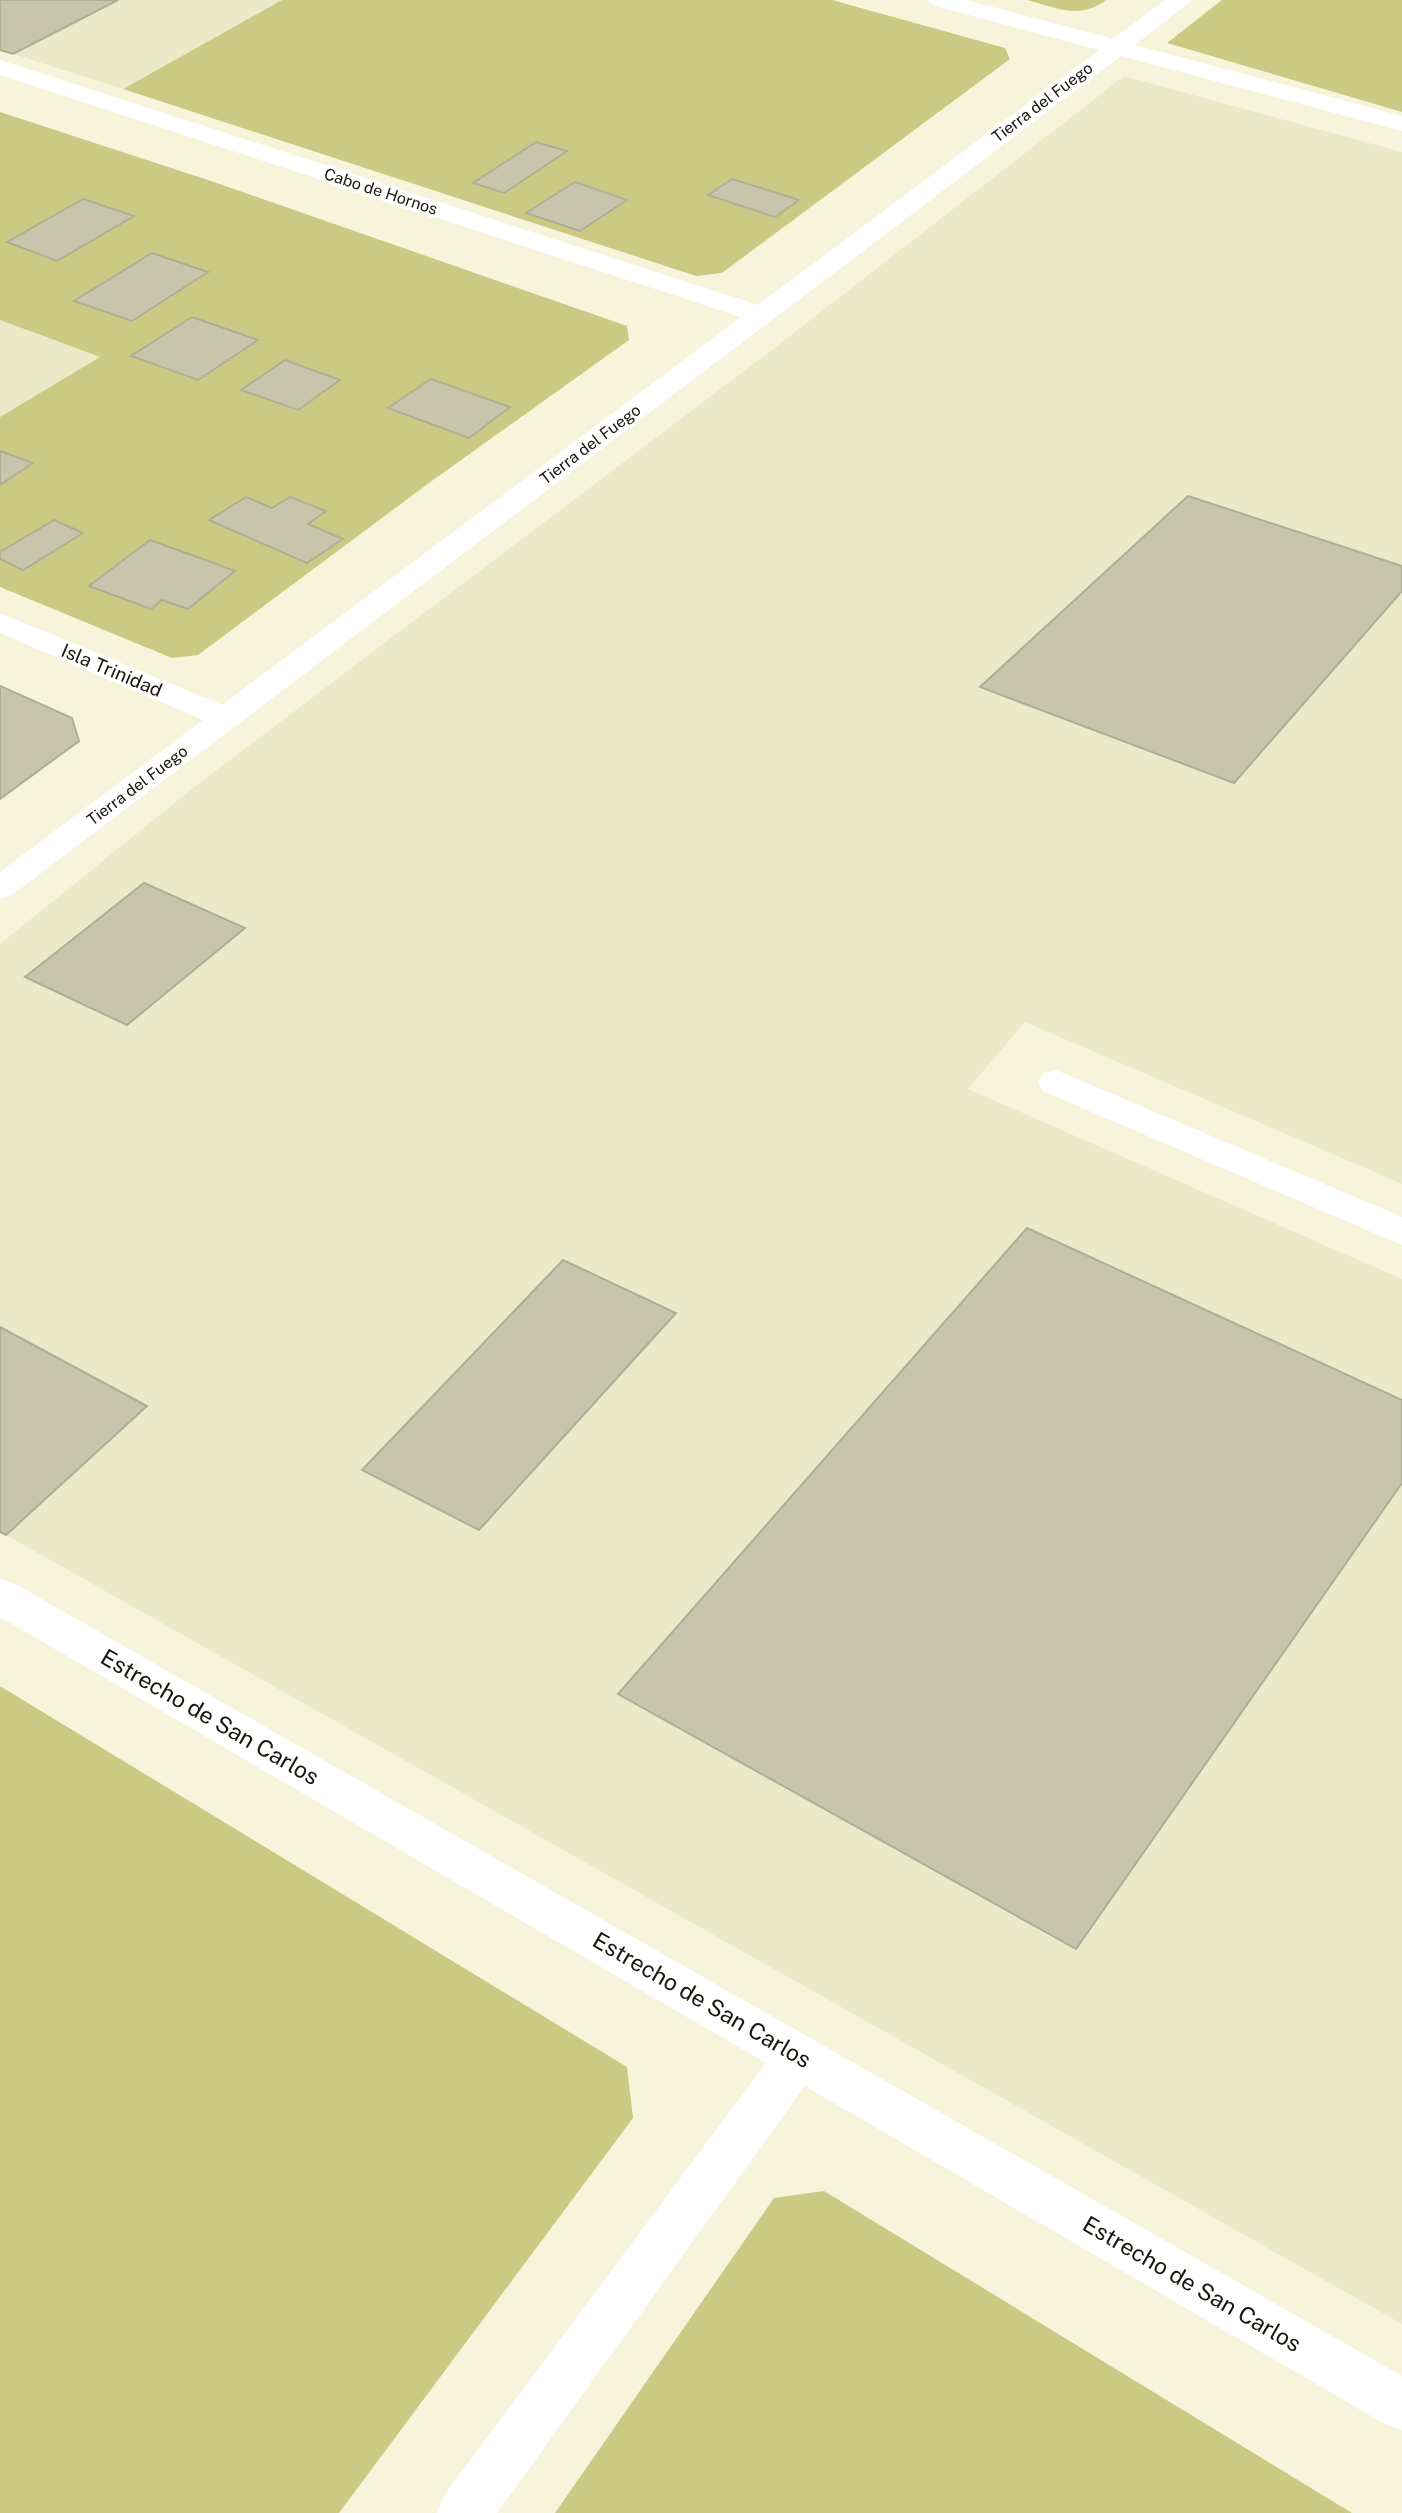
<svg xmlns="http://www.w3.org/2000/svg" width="1402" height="2513" viewBox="0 0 1402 2513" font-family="'Public Sans',sans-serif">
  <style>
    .built { fill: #ebeac8 }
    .green { fill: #ccc984 }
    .building { fill: #c7c6ad; stroke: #aeae95; stroke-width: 2 }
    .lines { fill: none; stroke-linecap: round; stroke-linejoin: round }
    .minor { fill: #fff; fill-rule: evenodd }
    .labels { text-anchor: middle; stroke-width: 7; stroke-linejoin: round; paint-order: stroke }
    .far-street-label { font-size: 16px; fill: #17170e; stroke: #fff }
    .street-label { font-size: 19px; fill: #17170e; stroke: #fff }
    .near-street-label { font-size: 23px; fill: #17170e; stroke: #fff }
  </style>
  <rect width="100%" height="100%" fill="#f6f5db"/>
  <path class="built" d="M118,0H282L123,89L13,54Z
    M1124,76L1402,152V566L1188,496L981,687L1234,783L1402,591V1184L1025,1022L968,1089L1402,1279V2324L6,1535L147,1406L0,1327V944L198,784L764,356Z
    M0,320L100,357L0,417Z"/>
  <path class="green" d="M282,0H832L1005,48L1010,59L722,273L696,276L123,89Z
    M1027,0H1106C1080,20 1057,8 1027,0Z
    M1222,0H1402V112L1167,43Z
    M0,112L214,182L627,326L629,340L429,483L198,655L172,658L0,587V417L100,357L0,320Z
    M0,1686L627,2067L633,2118L339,2513H0Z
    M824,2191L1319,2493L1352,2513H555L774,2198Z"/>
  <path class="building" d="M0,0H118L13,54L0,50Z
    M536,142L567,151L504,193L473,183Z
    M732,179L799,200L775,217L708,195Z
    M575,182L627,200L580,231L526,213Z
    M83,199L134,216L57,261L7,242Z
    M152,253L208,272L132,321L74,301Z
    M192,317L258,340L198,380L131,356Z
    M285,360L340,380L298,410L241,390Z
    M431,379L510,407L469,438L388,408Z
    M0,451L33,463L0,485Z
    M1188,496L1402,566V591L1234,783L980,687Z
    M246,497L272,508L290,497L326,511L308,524L343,539L307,563L209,520Z
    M54,520L83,533L23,570L0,559V552Z
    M150,540L211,562L235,571L188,609L162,600L151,609L89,586Z
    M0,686L72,718L79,741L0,799Z
    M144,883L245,928L127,1025L25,977Z
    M1027,1228L1402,1400V1483L1076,1949L618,1694Z
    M563,1260L676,1313L479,1530L362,1470Z
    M0,1327L147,1406L6,1535L0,1532Z"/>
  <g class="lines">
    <path class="minor" d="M928,0H966L1113,39L1165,0H1192L1135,45L1402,116V131L1121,56L12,895L0,899V872L203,720L0,633V613L222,705L741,317L0,75V60L758,305L1099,50L932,5Z
      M1056,1070L1402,1217V1245L1043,1091L1038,1082L1043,1073Z
      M0,1579L15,1584L1402,2376V2430L1383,2423L805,2086L497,2513H437L445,2494L766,2063L0,1617Z"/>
  </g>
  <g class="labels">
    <g class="far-street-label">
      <text transform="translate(1042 102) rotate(-37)" y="6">Tierra del Fuego</text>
      <text transform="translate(381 191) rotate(18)" y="6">Cabo de Hornos</text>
      <text transform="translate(590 444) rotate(-37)" y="6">Tierra del Fuego</text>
      <text transform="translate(137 785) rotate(-37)" y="6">Tierra del Fuego</text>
    </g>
    <g class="street-label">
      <text transform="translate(112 670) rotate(23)" y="7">Isla Trinidad</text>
    </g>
    <g class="near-street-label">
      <text transform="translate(210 1717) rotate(30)" y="8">Estrecho de San Carlos</text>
      <text transform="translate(702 2000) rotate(30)" y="8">Estrecho de San Carlos</text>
      <text transform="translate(1192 2284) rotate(30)" y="8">Estrecho de San Carlos</text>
    </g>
  </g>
</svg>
